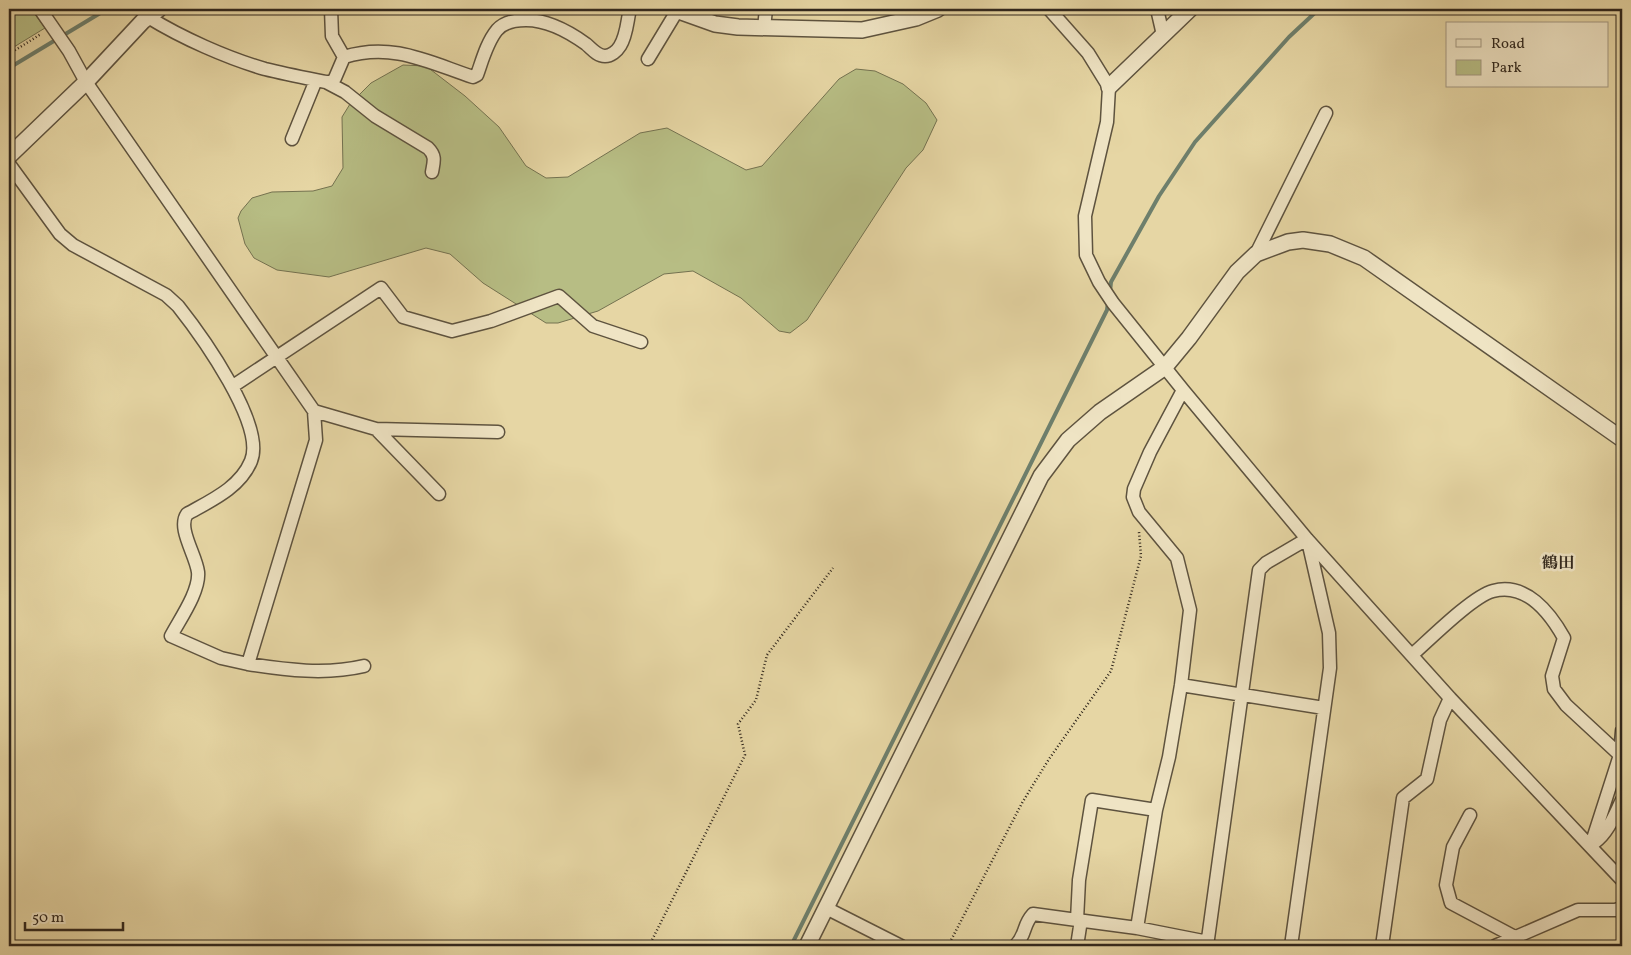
<svg xmlns="http://www.w3.org/2000/svg" width="1631" height="955" viewBox="0 0 1631 955" font-family="Vollkorn,'Noto Serif JP',serif">
  <style>
    .green { fill: #b7bd84; stroke: #747250 }
    .lines { fill: none; stroke-linecap: round; stroke-linejoin: round }
    .stream { stroke: #6e7f6c; stroke-width: 4 }
    .minor-casing { stroke: #5e533f; stroke-width: 15 }
    .tertiary-casing { stroke: #5e533f; stroke-width: 18 }
    .path { stroke: #30271d; stroke-width: 2.5; stroke-dasharray: 1 2.5; stroke-linecap: butt }
    .minor { stroke: #efe4c4; stroke-width: 12 }
    .tertiary { stroke: #efe4c4; stroke-width: 15 }
    .labels { text-anchor: middle; stroke-width: 5; stroke-linejoin: round; paint-order: stroke }
    .quarter-label { font-size: 16px; font-weight: bold; fill: #30271d; stroke: #efe4c4 }
  </style>
  <rect width="100%" height="100%" fill="#e6d6a4"/>
  <filter id="stains"><feTurbulence type="fractalNoise" baseFrequency=".004" numOctaves="4"/><feColorMatrix values="0 0 0 0 .2 0 0 0 0 .09 0 0 0 0 .02 0 0 0 .5 -.17"/></filter>
  <radialGradient id="worn" r=".72"><stop offset=".6" stop-color="#630" stop-opacity="0"/><stop offset="1" stop-color="#630" stop-opacity=".3"/></radialGradient>
  <path class="green" d="M9,9H31L45,28L9,50Z
    M403,65L426,66L465,96L499,127L526,166L546,178L568,177L640,133L667,128L746,170L762,166L839,79L856,69L875,71L903,84L926,103L937,120L923,150L906,168L807,320L790,333L779,331L741,298L693,271L664,274L598,311L558,323H546L483,283L450,254L426,248L329,277L277,270L254,258L245,244L238,218L241,211L252,198L272,192L313,191L332,186L343,168L342,117L350,104L371,83Z"/>
  <g class="lines">
    <path class="stream" d="M9,68L107,9
      M1110,292L1111,282L1159,196L1195,142L1289,37L1319,9
      M791,946L1107,310L1108,301"/>
    <g class="minor-casing">
      <path id="minor" d="M40,9L69,51L86,82L314,411L316,440L248,664C286,670 326,675 364,666
        M331,9L332,36L344,57
        M1049,9L1088,53L1109,87L1107,122L1085,216L1086,255L1099,282L1113,303L1183,390L1307,539L1450,698L1622,880
        M1157,9L1163,35
        M148,17C182,38 227,58 265,69C285,74 306,78 326,82H332L335,78L344,57C392,42 428,62 473,77L477,75C482,61 487,42 497,30C504,22 516,20 526,20C548,20 568,31 586,44C591,48 597,56 605,56C611,56 617,51 620,46C627,35 627,21 630,9
        M764,28L766,9
        M648,59L677,11
        M326,82L345,92L375,116L428,148C436,156 434,161 432,172
        M292,139L316,80
        M9,164L60,234L73,245L166,295L178,306C201,335 266,425 251,461C240,488 210,501 187,514C177,528 196,555 198,572C200,591 180,619 171,636L221,658L248,664
        M1256,254L1326,113
        M233,386L381,288L403,317L452,331L491,321L559,296L593,326L641,342
        M1183,390L1150,452L1134,489L1133,497L1139,512L1177,558L1190,610L1181,685L1169,757L1156,810L1092,800L1079,880L1077,920L1137,928L1208,942
        M314,411L376,429L498,432
        M376,429L439,494
        M1412,655C1430,639 1473,596 1493,591C1526,582 1550,613 1564,638L1552,676L1554,689L1566,705L1620,755L1591,845
        M1181,685L1324,708
        M1620,755L1622,731
        M1470,815L1453,847L1446,885L1451,903L1515,937
        M1595,842C1608,833 1615,814 1622,800
        M826,908L901,946
        M1137,928L1156,810
        M1015,946C1027,934 1022,926 1033,914L1077,920
        M1077,946L1081,920
        M1207,946L1259,570L1266,563L1307,539
        M1291,946L1330,668L1329,633L1308,541
        M1382,946L1403,798L1427,779L1440,720L1450,698
        M1495,946L1578,910H1615L1622,908"/>
    </g>
    <g class="tertiary-casing">
      <path id="tertiary" d="M673,9L715,24L738,27L862,30L916,18L938,9
        M1109,87L1190,9
        M9,156L86,82L143,21L159,9
        M807,946L1041,476L1068,440L1100,412L1165,367L1189,338L1237,272L1256,254L1288,242L1303,240L1330,244L1364,258L1622,439"/>
    </g>
    <path class="path" d="M9,54L41,34
      M649,946L745,755L738,724L756,700L767,655L833,568
      M948,946L1022,803L1049,759L1111,671L1141,556L1139,532"/>
    <use href="#minor" class="minor"/>
    <use href="#tertiary" class="tertiary"/>
  </g>
  <g class="labels">
    <g class="quarter-label">
      <text x="1558" y="568">鶴田</text>
    </g>
  </g>
  <rect width="1631" height="955" fill="none" stroke="#e6d6a4" stroke-width="30"/>
  <rect x="10" y="10" width="1611" height="935" fill="none" stroke="#30271d" stroke-width="2.5"/>
  <rect x="15" y="15" width="1601" height="925" fill="none" stroke="#30271d"/>
  <rect x="1446" y="22" width="162" height="65" fill="#efe4c4" stroke="#a39881"/>
  <rect x="1456" y="39" width="25" height="8" fill="#efe4c4" stroke="#a39881"/>
  <text x="1491" y="48" font-size="15" fill="#30271d">Road</text>
  <rect x="1456" y="60" width="25" height="15" fill="#b7bd84" stroke="#a39881"/>
  <text x="1491" y="72" font-size="15" fill="#30271d">Park</text>
  <path d="M25 922v8h98v-8" fill="none" stroke="#30271d" stroke-width="2.5"/>
  <text x="32" y="922" font-size="15" fill="#30271d" stroke="#efe4c4" stroke-width="4" paint-order="stroke">50 m</text>
  <rect width="100%" height="100%" filter="url(#stains)"/>
  <rect width="100%" height="100%" fill="url(#worn)"/>
</svg>
